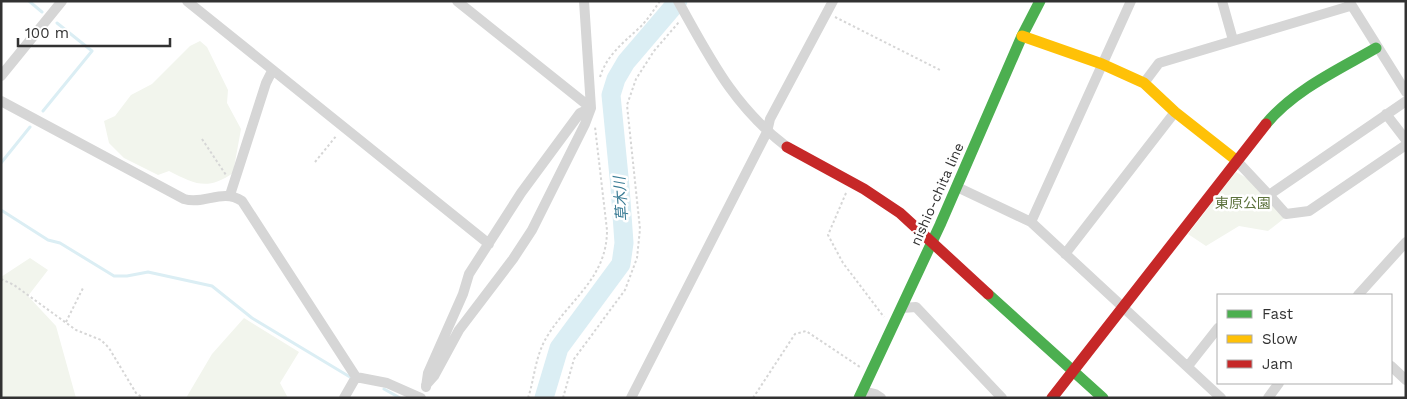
<svg xmlns="http://www.w3.org/2000/svg" width="1407" height="399" viewBox="0 0 1407 399" font-family="'Work Sans','Noto Sans JP',sans-serif">
  <style>
    .green { fill: #f2f5ed }
    .lines { fill: none; stroke-linecap: round; stroke-linejoin: round }
    .stream { stroke: #dbeef4; stroke-width: 3 }
    .river { stroke: #dbeef4; stroke-width: 19 }
    .path { stroke: #d6d6d6; stroke-width: 2; stroke-dasharray: 2.5 2.5; stroke-linecap: butt }
    .street { stroke: #d6d6d6; stroke-width: 10 }
    .fast { stroke: #4caf50; stroke-width: 11 }
    .slow { stroke: #ffc107; stroke-width: 11 }
    .jam { stroke: #c62828; stroke-width: 11 }
    .labels { text-anchor: middle; stroke-width: 5; stroke-linejoin: round; paint-order: stroke }
    .street-label { font-size: 14px; fill: #323232; stroke: #fff }
    .park-label { font-size: 14px; fill: #5c723c; stroke: #fff }
    .water-label { font-size: 15px; font-style: italic; fill: #387b94; stroke: #fff }
  </style>
  <rect width="100%" height="100%" fill="#fff"/>
  <path class="green" d="M200,41L207,47L228,90L227,103L241,129L233,173C207,191 195,184 169,171L158,175L124,158L109,143L104,121L115,116L131,95L152,84L190,46Z
    M1236,172L1275,194L1291,213L1268,231L1239,226L1206,246L1188,234Z
    M30,258L48,270L28,296L56,326L76,398H1V277Z
    M244,318L299,352L280,383L288,398H186L212,354Z"/>
  <g class="lines">
    <path class="stream" d="M29,1L42,12
      M43,111L92,51L57,23
      M1,163L30,127
      M1,210L48,240L60,243L114,276H127L148,272L212,286L252,318L350,377
      M384,389L400,398"/>
    <path class="river" d="M544,398L559,348L621,264L624,243L620,187L611,95L616,79L626,62L678,1"/>
    <path class="path" d="M835,17L940,70
      M600,77C607,55 622,44 638,29C647,21 653,11 660,1
      M202,139L226,175
      M315,162L337,135
      M846,193L828,235L843,263L884,317
      M1,279L14,285L76,330L101,340L109,348L136,393L143,398
      M66,322L83,288
      M528,398C535,377 535,355 548,335C570,299 607,278 607,230L595,127
      M563,398L574,359L625,290L637,258L640,229L627,105L636,79L654,51L679,22
      M753,398L795,334L806,331L860,367"/>
    <path class="street" d="M187,1L489,244
      M457,1L591,108
      M678,1C710,58 733,106 787,147
      M1222,1L1233,40
      M1349,1L1406,92
      M1,76L62,1
      M1144,83L1159,63L1350,6
      M1,101L184,199C205,205 222,188 242,201L356,377L387,383L421,398
      M1386,114L1406,140
      M1236,160L1269,195L1406,101
      M957,187L1031,222L1221,398
      M230,195L266,83L272,71
      M1269,195L1286,214L1309,211L1406,145
      M1031,222L1131,1
      M1065,254L1175,112
      M1358,295L1406,242
      M902,308L916,307L1002,398
      M1188,366L1218,328
      M1391,366L1406,380
      M426,385L434,376L459,330L513,259L532,230L585,124L591,108L584,1
      M426,387L428,373L463,294L469,274L521,193L580,113L591,108
      M863,391L875,394L881,398
      M344,398L356,377
      M631,398L767,132L770,119L833,1
      M1268,398L1279,383"/>
    <path class="fast" d="M1266,124C1294,90 1338,70 1376,48
      M988,294L1103,398
      M859,398L940,225L1022,36L1040,1"/>
    <path class="slow" d="M1022,36L1102,64L1144,83L1175,112L1236,160"/>
    <path class="jam" d="M787,147L864,189L900,213L988,294
      M1052,398L1266,124"/>
  </g>
  <g class="labels">
    <g class="street-label">
      <text transform="translate(937 194) rotate(-66)" y="5">nishio-chita line</text>
    </g>
    <g class="park-label">
      <text x="1243" y="208">東原公園</text>
    </g>
    <g class="water-label">
      <text transform="translate(621 199) rotate(-94)" y="5">草木川</text>
    </g>
  </g>
  <rect width="1407" height="399" fill="none" stroke="#323232" stroke-width="5"/>
  <rect x="1217" y="294" width="175" height="90" fill="#ffffff" stroke="#adadad"/>
  <rect x="1227" y="310" width="25" height="8" fill="#4caf50" stroke="#adadad"/>
  <text x="1262" y="319" font-size="15" fill="#323232">Fast</text>
  <rect x="1227" y="335" width="25" height="8" fill="#ffc107" stroke="#adadad"/>
  <text x="1262" y="344" font-size="15" fill="#323232">Slow</text>
  <rect x="1227" y="360" width="25" height="8" fill="#c62828" stroke="#adadad"/>
  <text x="1262" y="369" font-size="15" fill="#323232">Jam</text>
  <path d="M18 38v8h152v-8" fill="none" stroke="#323232" stroke-width="2.5"/>
  <text x="25" y="38" font-size="15" fill="#323232" stroke="#ffffff" stroke-width="4" paint-order="stroke">100 m</text>
</svg>
